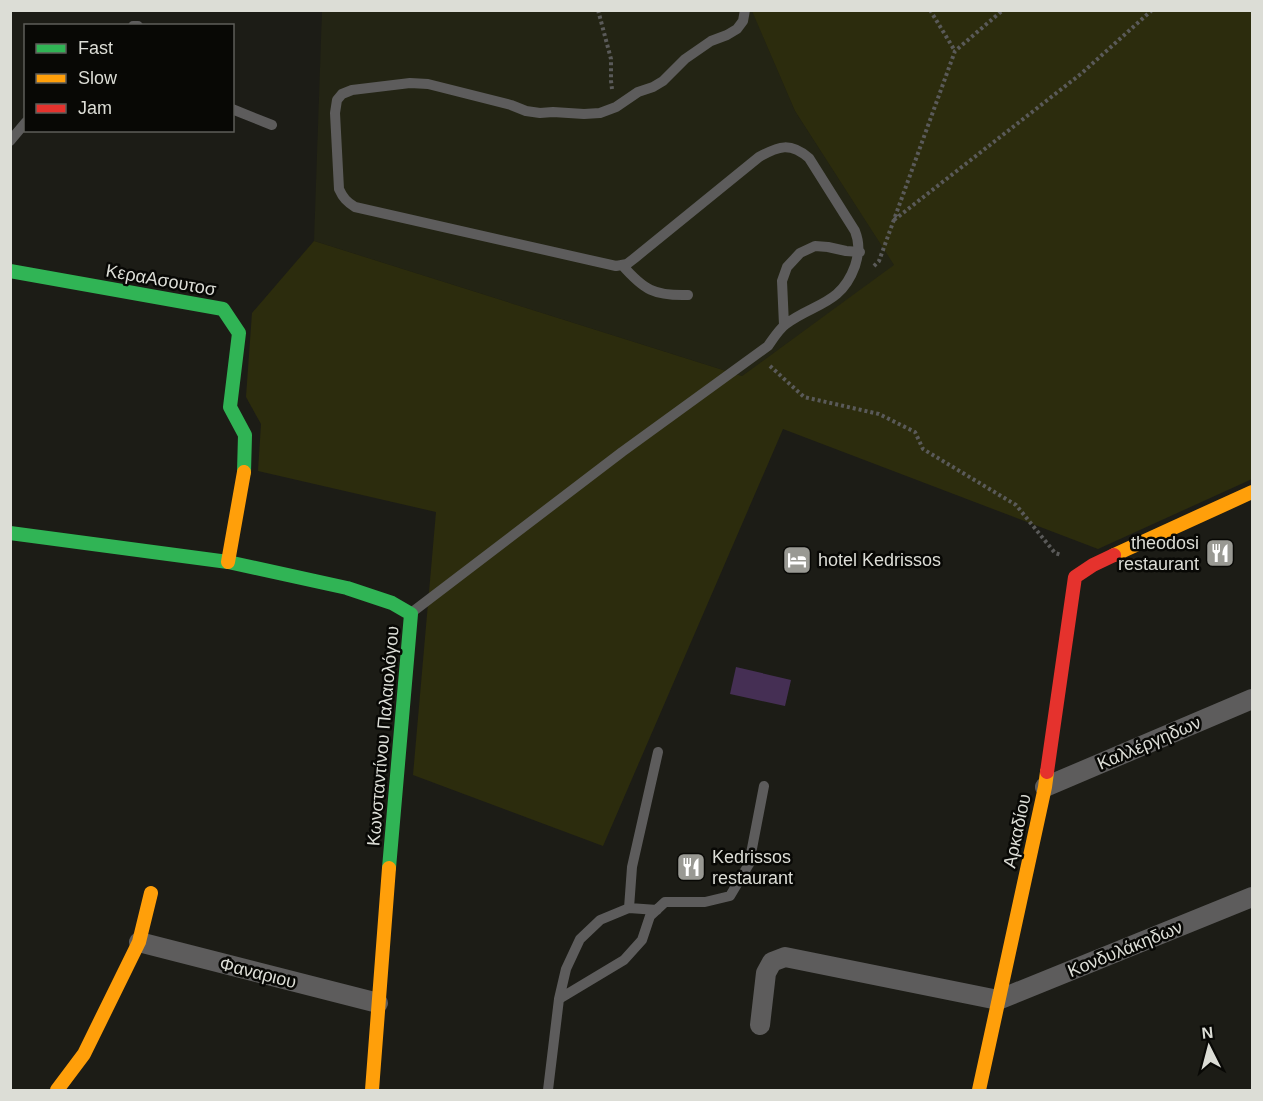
<svg xmlns="http://www.w3.org/2000/svg" width="1263" height="1101" viewBox="0 0 1263 1101" font-family="Helvetica,sans-serif">
  <style>
    .built { fill: #232414 }
    .green { fill: #2c2c0d }
    .water { fill: #452f54 }
    .lines { fill: none; stroke-linecap: round; stroke-linejoin: round }
    .path { stroke: #5a5a59; stroke-width: 4; stroke-dasharray: 3 3; stroke-linecap: butt }
    .lane { stroke: #5d5c5c; stroke-width: 10 }
    .street { stroke: #5d5c5c; stroke-width: 20 }
    .fast { stroke: #30b455; stroke-width: 14 }
    .slow { stroke: #ff9f0a; stroke-width: 14 }
    .jam { stroke: #e5322d; stroke-width: 14 }
    .labels { text-anchor: middle; stroke-width: 5; stroke-linejoin: round; paint-order: stroke }
    .street-label { font-size: 18px; fill: #dcddd6; stroke: #080805 }
    .poi-label { font-size: 18px; fill: #dcddd6; stroke: #080805; text-anchor: start }
  </style>
  <rect width="100%" height="100%" fill="#1c1c16"/>
  <path class="built" d="M752,10L795,111L895,266L742,376L314,241L322,11Z"/>
  <path class="green" d="M752,11H1252V479L1098,549L783,429L603,846L413,775L436,512L258,471L261,424L246,397L252,313L314,241L742,376L894,265L795,111Z"/>
  <path class="water" d="M736,667L791,680L785,706L730,694Z"/>
  <g class="lines">
    <path class="path" d="M598,10L611,59V81L612,89
      M930,10L955,51
      M894,220L1082,73L1152,10
      M874,266L879,261L955,51L1003,10
      M770,366L804,397L879,414L915,432L923,449L1016,505L1055,553L1061,555"/>
    <path class="lane" d="M133,26H138
      M232,109L272,125
      M10,141L26,122
      M622,265C644,290 654,296 688,295
      M784,325L782,281L787,267L800,253L815,246L828,247L846,251L860,252
      M411,613L622,452L768,346C773,339 779,329 786,324C814,303 841,305 855,266C859,253 860,244 855,231L809,158C790,142 779,146 759,157L636,257L627,264L616,266L355,207C347,202 343,198 339,189L335,113L337,100L342,94L352,90L410,83L428,84L511,105L526,111L540,113L553,112L584,114L600,113L616,107L638,92L653,87L663,81L685,59L711,41L727,35L737,29L743,21L745,10
      M629,908L632,867L658,752
      M559,999L566,969L580,939L600,920L629,908L657,910
      M548,1090L559,999L624,960L642,940L650,916L665,902H705L730,896L749,864L764,786"/>
    <path class="street" d="M1045,787L1252,699
      M139,942L378,1003
      M760,1025L766,973L772,962L785,957L998,1000L1252,897"/>
    <path class="fast" d="M10,271L223,309L239,333L230,407L245,435L244,472
      M10,533L228,562L347,588L392,603L411,614L389,868"/>
    <path class="slow" d="M1114,555L1252,492
      M228,562L244,472
      M57,1090L84,1054L139,942L151,893
      M372,1090L389,868
      M979,1090L1045,787L1047,772"/>
    <path class="jam" d="M1047,772L1075,577L1093,565L1114,555"/>
  </g>
  <defs>
    <g id="restaurant-square" transform="scale(1.5)"><rect x="-9" y="-9" width="18" height="18" rx="4" fill="#999993" stroke="#080805"/><path d="M-5-6h1v4h1v-4h1v4h1v-4h1v5L-1.5 .5V6h-2V.5L-5-1ZM5-6V6H3V1.5H1.5Q1.5-4 5-6Z" fill="#fff"/></g>
    <g id="hotel-square" transform="scale(1.5)"><rect x="-9" y="-9" width="18" height="18" rx="4" fill="#999993" stroke="#080805"/><path d="M-6-4.5h1.5V1H6V5H4.5V3h-9V5H-6ZM-4 0a1.8 1.8 0 1 1 3.6 0ZM.5 0V-2.5h3Q6-2.5 6 0Z" fill="#fff"/></g>
  </defs>
  <g fill-rule="evenodd">
    <use href="#restaurant-square" x="1220" y="553"/>
    <use href="#hotel-square" x="797" y="560"/>
    <use href="#restaurant-square" x="691" y="867"/>
  </g>
  <g class="labels">
    <g class="street-label">
      <text transform="translate(161 280) rotate(10)" y="6">ΚεραΑσουτοσ</text>
      <text transform="translate(383 736) rotate(-85)" y="6">Κωνσταντίνου Παλαιολόγου</text>
      <text transform="translate(1149 743) rotate(-23)" y="6">Καλλέργηδων</text>
      <text transform="translate(1017 831) rotate(-78)" y="6">Αρκαδίου</text>
      <text transform="translate(1125 949) rotate(-22)" y="6">Κονδυλάκηδων</text>
      <text transform="translate(258 973) rotate(14)" y="6">Φαναριου</text>
    </g>
    <g class="poi-label">
      <text x="1199" y="549" text-anchor="end">theodosi<tspan x="1199" dy="21">restaurant</tspan></text>
      <text x="818" y="566">hotel Kedrissos</text>
      <text x="712" y="863">Kedrissos<tspan x="712" dy="21">restaurant</tspan></text>
    </g>
  </g>
  <rect width="1263" height="1101" fill="none" stroke="#dcddd6" stroke-width="24"/>
  <rect x="24" y="24" width="210" height="108" fill="#080805" stroke="#5d5d59" stroke-width="1.5"/>
  <rect x="36" y="44" width="30" height="9" fill="#30b455" stroke="#5d5d59" stroke-width="1.5"/>
  <text x="78" y="54" font-size="18" fill="#dcddd6">Fast</text>
  <rect x="36" y="74" width="30" height="9" fill="#ff9f0a" stroke="#5d5d59" stroke-width="1.5"/>
  <text x="78" y="84" font-size="18" fill="#dcddd6">Slow</text>
  <rect x="36" y="104" width="30" height="9" fill="#e5322d" stroke="#5d5d59" stroke-width="1.5"/>
  <text x="78" y="114" font-size="18" fill="#dcddd6">Jam</text>
  <g transform="translate(1209 1047) rotate(354)" stroke="#080805" stroke-width="4.5" paint-order="stroke">
  <path d="M0-4.5L10 22L0 15L-10 22Z" fill="#dcddd6"/>
  <text y="-9" font-size="16" font-weight="bold" text-anchor="middle" fill="#dcddd6">N</text>
  </g>
</svg>
